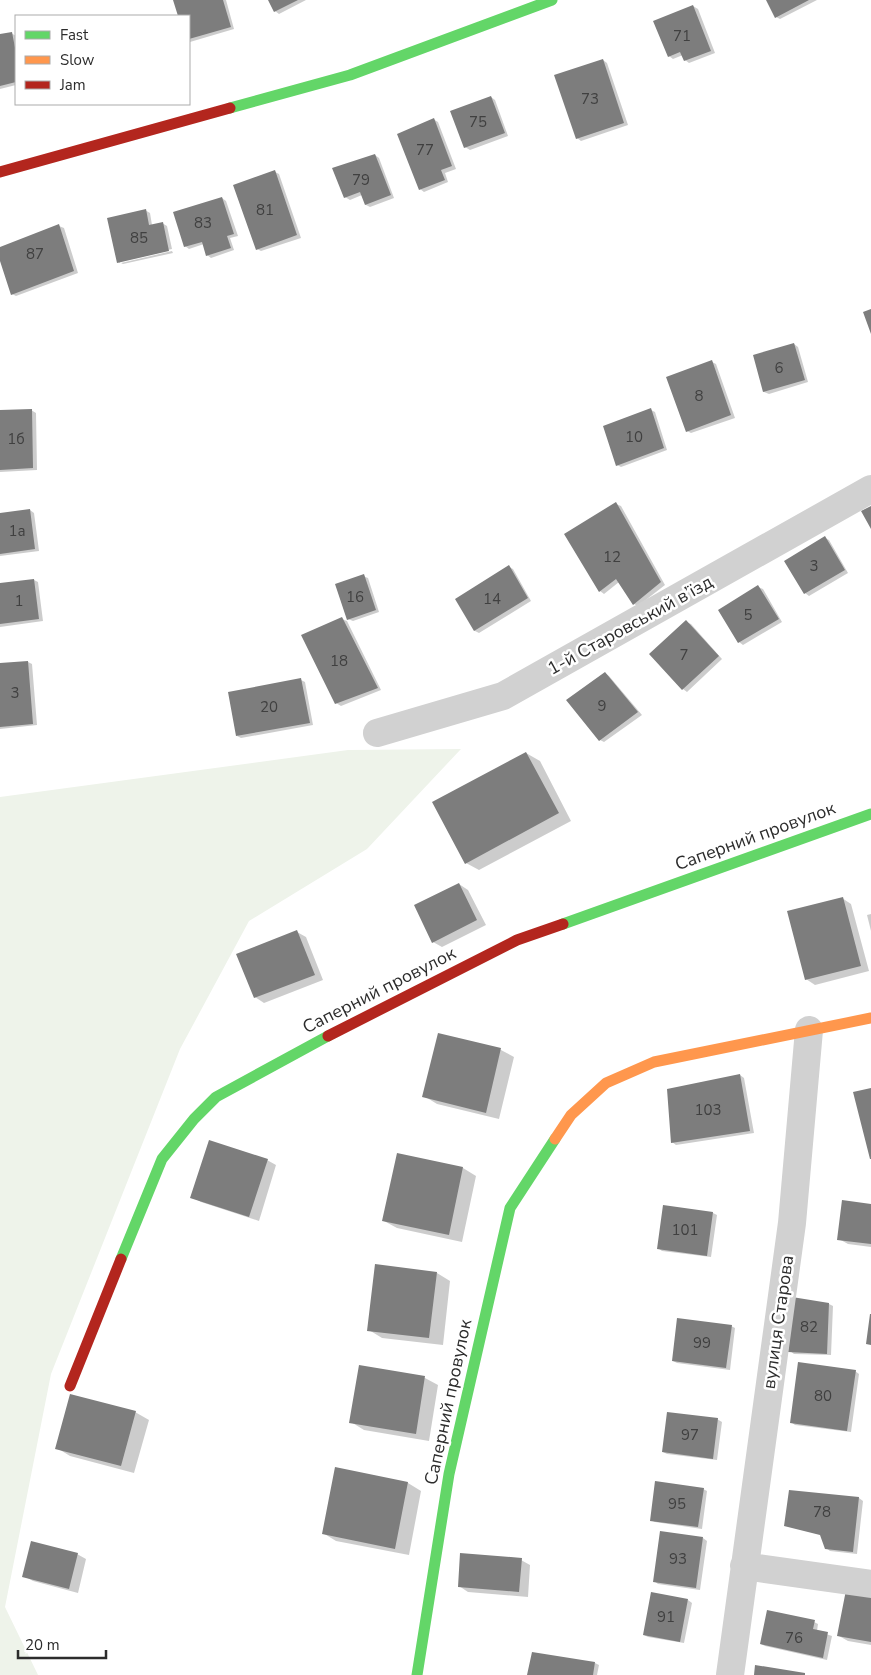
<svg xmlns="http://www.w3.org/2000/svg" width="871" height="1675" viewBox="0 0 871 1675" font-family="'Nunito Sans',sans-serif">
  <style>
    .green { fill: #eef3ea }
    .shadow { fill: #0003 }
    .building { fill: #7d7d7d }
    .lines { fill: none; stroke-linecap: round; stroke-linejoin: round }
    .street { stroke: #d1d1d1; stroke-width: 28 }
    .fast { stroke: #63d668; stroke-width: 11 }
    .slow { stroke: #ff974d; stroke-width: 11 }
    .jam { stroke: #b3261e; stroke-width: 11 }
    .labels { text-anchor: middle; stroke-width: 5; stroke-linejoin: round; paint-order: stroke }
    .number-label { font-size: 15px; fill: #404040 }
    .street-label { font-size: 18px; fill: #2c2c2c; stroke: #fff }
  </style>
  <rect width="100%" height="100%" fill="#fff"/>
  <path class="green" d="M461,749L367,849L249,921L180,1049L51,1374L5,1607L38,1675H0V797L348,750Z"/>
  <path class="shadow" d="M175,0H226L234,29L190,42L189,41V16H179Z
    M270,0H306L279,14L275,11Z
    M768,0H817L780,19L776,17Z
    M693,6L698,9L715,53L689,63L685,60L683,55L673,59L669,56Z
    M11,33L16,36V85L0,89V36Z
    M603,60L607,63L628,125L581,141L577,138Z
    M491,97L495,100L508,136L470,150L465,147Z
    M433,119L438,122L456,169L445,173L448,182L424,192L420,189Z
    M375,155L379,158L394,198L370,207L366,205L362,195L350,200L345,197Z
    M275,172L279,174L301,238L261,251L257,249Z
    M222,198L226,201L238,236L230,238L234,250L211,258L207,255L204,244L189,249L185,246Z
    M145,210L150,213L152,225L162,223L167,226L172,249L120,261V263L118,262Z
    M59,226L64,228L78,273L16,296L12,294L0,257V249Z
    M172,251L173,253L123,264L121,263Z
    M794,344L798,347L808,382L769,394L764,392L754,356Z
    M712,362L716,364L735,418L691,433L687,431Z
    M31,410L36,413L37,470L0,472V411Z
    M651,410L655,412L667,450L621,467L617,465Z
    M616,504L621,506L665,585L638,606L634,604L619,582L604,594L600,591L566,535Z
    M30,510L34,513L39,551L0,556V514Z
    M825,538L829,540L848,573L809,596L805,593L786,561Z
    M509,567L513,569L531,601L479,633L475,631L457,600Z
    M363,576L368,578L379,612L353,621L348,619Z
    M34,580L38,582L43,621L0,627V584Z
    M758,587L763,589L782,622L743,645L739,642L720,610Z
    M342,619L347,621L381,690L341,706L336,703Z
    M686,622L691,624L722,659L687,692L683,689Z
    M28,662L32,664L37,725L0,729V664Z
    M605,673L609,676L642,715L604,742L600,740Z
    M301,680L305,682L313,725L241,738L237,736Z
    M526,753L540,761L571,821L479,870L466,863Z
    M459,884L468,890L486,925L442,947L433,942Z
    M842,898L851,904L869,971L815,985L806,979Z
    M871,914V931L867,915Z
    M297,932L306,937L323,980L264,1003L255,997Z
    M439,1034L501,1050L514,1057L499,1119L437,1104L424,1096Z
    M740,1075L744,1078L754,1133L676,1145L672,1142Z
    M398,1154L463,1168L476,1176L462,1242L397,1228L384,1221Z
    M267,1160L276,1165L259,1221L201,1202L192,1197Z
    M871,1205V1247L848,1244L839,1239Z
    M664,1206L713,1213L717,1215L711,1257L662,1251L658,1248Z
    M437,1273L450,1281L443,1345L382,1338L369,1330Z
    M829,1304L833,1306L831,1355L794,1354L790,1351Z
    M731,1326L735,1328L730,1370L677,1363L673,1361Z
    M360,1367L425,1378L438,1385L429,1441L364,1430L351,1422Z
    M855,1371L859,1374L851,1432L795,1425L791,1422Z
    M135,1412L149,1420L134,1473L70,1456L57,1448Z
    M717,1419L722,1422L717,1460L667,1454L663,1452Z
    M336,1469L408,1483L421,1491L409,1555L336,1541L323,1533Z
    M703,1489L707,1491L702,1529L655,1522L651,1520Z
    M790,1491L859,1498L863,1501L857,1554L830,1551L826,1548L822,1535L786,1525Z
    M703,1538L707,1541L700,1590L658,1584L654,1581Z
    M77,1554L86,1559L78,1593L33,1581L24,1576Z
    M521,1560L530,1565L528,1597L468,1592L459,1586Z
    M871,1596V1645L848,1641L839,1636Z
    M688,1600L692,1603L684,1643L648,1637L644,1635Z
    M814,1622L818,1624L817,1631L832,1636L827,1660L765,1646L761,1644Z
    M595,1663L599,1665L597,1675H529Z"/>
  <path class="building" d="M173,0H223L231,27L189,39V16H178Z
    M268,0H298L274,12Z
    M766,0H809L775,18Z
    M693,5L711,51L684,61L680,52L668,57L653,21Z
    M12,32L16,53V82L0,86V34Z
    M603,59L624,123L576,139L554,75Z
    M491,96L505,133L464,148L450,111Z
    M434,118L452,166L441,170L445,180L419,190L397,134Z
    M375,154L391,195L365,205L360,192L344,198L332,168Z
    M275,170L297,235L256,250L233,185Z
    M222,197L234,234L227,236L231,248L206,256L202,242L184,247L173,212Z
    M146,209L149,225L163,222L169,251L117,263L107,218Z
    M59,224L74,271L11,295L0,261V247Z
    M871,309V334L863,312Z
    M794,343L805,380L763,392L753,355Z
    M712,360L731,415L686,432L666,377Z
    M651,408L664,448L616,466L603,426Z
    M32,409L33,468L0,470V410Z
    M616,502L661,582L633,605L616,579L599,592L564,534Z
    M871,506V529L861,511Z
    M30,509L35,549L0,554V513Z
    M825,536L845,570L804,594L784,561Z
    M509,565L528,598L474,631L455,599Z
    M364,574L376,610L347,620L335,584Z
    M34,579L39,619L0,624V583Z
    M758,585L779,619L738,643L718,610Z
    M342,617L378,688L335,704L301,635Z
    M686,620L719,656L682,690L649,654Z
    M28,661L33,724L0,727V663Z
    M605,672L638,712L599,741L566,700Z
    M301,678L310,723L236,736L228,692Z
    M526,752L559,813L465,864L432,802Z
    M459,883L477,920L432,943L414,905Z
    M843,897L861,966L805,980L787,911Z
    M297,930L315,975L254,998L236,954Z
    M438,1033L501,1048L486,1113L422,1097Z
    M740,1074L750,1131L671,1143L667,1089Z
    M871,1088V1159H870L853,1092Z
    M209,1140L268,1159L249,1217L190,1198Z
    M397,1153L463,1167L449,1235L382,1221Z
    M842,1200L871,1204V1244L837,1240Z
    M663,1205L713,1212L707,1256L657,1249Z
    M375,1264L437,1272L429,1338L367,1331Z
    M792,1297L829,1303L827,1354L788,1352Z
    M870,1314H871V1345L866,1344Z
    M677,1318L732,1325L726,1368L672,1361Z
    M798,1362L856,1370L847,1431L790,1423Z
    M359,1365L425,1376L416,1434L349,1423Z
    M70,1394L136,1411L121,1466L55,1449Z
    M667,1412L718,1418L713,1459L662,1452Z
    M335,1467L408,1482L395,1549L322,1534Z
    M655,1481L704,1488L698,1527L650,1521Z
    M789,1490L859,1497L853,1552L825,1549L820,1535L784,1526Z
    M660,1531L703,1537L696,1588L653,1582Z
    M31,1541L78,1553L69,1589L22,1577Z
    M460,1553L522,1558L519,1592L458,1587Z
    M846,1590L871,1594V1642L837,1636Z
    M651,1592L688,1599L680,1642L643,1635Z
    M767,1610L815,1620L813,1629L828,1632L823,1658L760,1644Z
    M532,1652L595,1662L593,1675H527Z
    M755,1665L805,1673V1675H754Z"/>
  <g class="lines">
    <path class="street" d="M377,733L503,696L871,489
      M744,1566L871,1584
      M730,1675L792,1223L809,1030"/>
    <path class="fast" d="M230,108L350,75L552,0
      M563,924L871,814
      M121,1259L162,1159L194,1119L216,1097L328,1036
      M417,1675L449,1474L510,1208L555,1139"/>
    <path class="slow" d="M555,1139L571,1115L606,1083L654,1062L871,1018"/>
    <path class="jam" d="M0,172L230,108
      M328,1036L517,940L563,924
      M70,1386L121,1259"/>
  </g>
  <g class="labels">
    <g class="number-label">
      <text x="682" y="41">71</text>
      <text x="590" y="104">73</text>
      <text x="478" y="127">75</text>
      <text x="425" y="155">77</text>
      <text x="361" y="185">79</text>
      <text x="265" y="215">81</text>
      <text x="203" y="228">83</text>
      <text x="139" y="243">85</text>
      <text x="35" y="259">87</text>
      <text x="779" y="373">6</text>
      <text x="699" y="401">8</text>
      <text x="634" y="442">10</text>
      <text x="16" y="444">1б</text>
      <text x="17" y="536">1а</text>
      <text x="612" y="562">12</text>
      <text x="814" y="571">3</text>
      <text x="355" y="602">16</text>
      <text x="492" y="604">14</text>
      <text x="19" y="606">1</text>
      <text x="748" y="620">5</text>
      <text x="684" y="660">7</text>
      <text x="339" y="666">18</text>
      <text x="15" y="698">3</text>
      <text x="602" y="711">9</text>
      <text x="269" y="712">20</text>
      <text x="708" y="1115">103</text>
      <text x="685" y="1235">101</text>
      <text x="809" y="1332">82</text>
      <text x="702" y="1348">99</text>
      <text x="823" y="1401">80</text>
      <text x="690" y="1440">97</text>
      <text x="677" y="1509">95</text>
      <text x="822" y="1517">78</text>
      <text x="678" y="1564">93</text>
      <text x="666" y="1622">91</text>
      <text x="794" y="1643">76</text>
    </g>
    <g class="street-label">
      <text transform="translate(630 625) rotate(-29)" y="6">1-й Старовський в’їзд</text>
      <text transform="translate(755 836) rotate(-20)" y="6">Саперний провулок</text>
      <text transform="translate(379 990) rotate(-27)" y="6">Саперний провулок</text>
      <text transform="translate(778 1322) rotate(-82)" y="6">вулиця Старова</text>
      <text transform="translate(448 1402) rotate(-78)" y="6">Саперний провулок</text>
    </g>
  </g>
  <rect x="15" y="15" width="175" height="90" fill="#ffffff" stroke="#ababab"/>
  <rect x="25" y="31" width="25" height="8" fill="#63d668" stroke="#ababab"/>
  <text x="60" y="40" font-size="15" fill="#2c2c2c">Fast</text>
  <rect x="25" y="56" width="25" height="8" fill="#ff974d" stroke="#ababab"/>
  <text x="60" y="65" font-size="15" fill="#2c2c2c">Slow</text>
  <rect x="25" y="81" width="25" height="8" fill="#b3261e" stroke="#ababab"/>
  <text x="60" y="90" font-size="15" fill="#2c2c2c">Jam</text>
  <path d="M18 1650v8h88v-8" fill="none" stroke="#2c2c2c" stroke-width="2.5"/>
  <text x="25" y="1650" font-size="15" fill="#2c2c2c" stroke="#ffffff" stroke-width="4" paint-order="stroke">20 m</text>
</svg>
